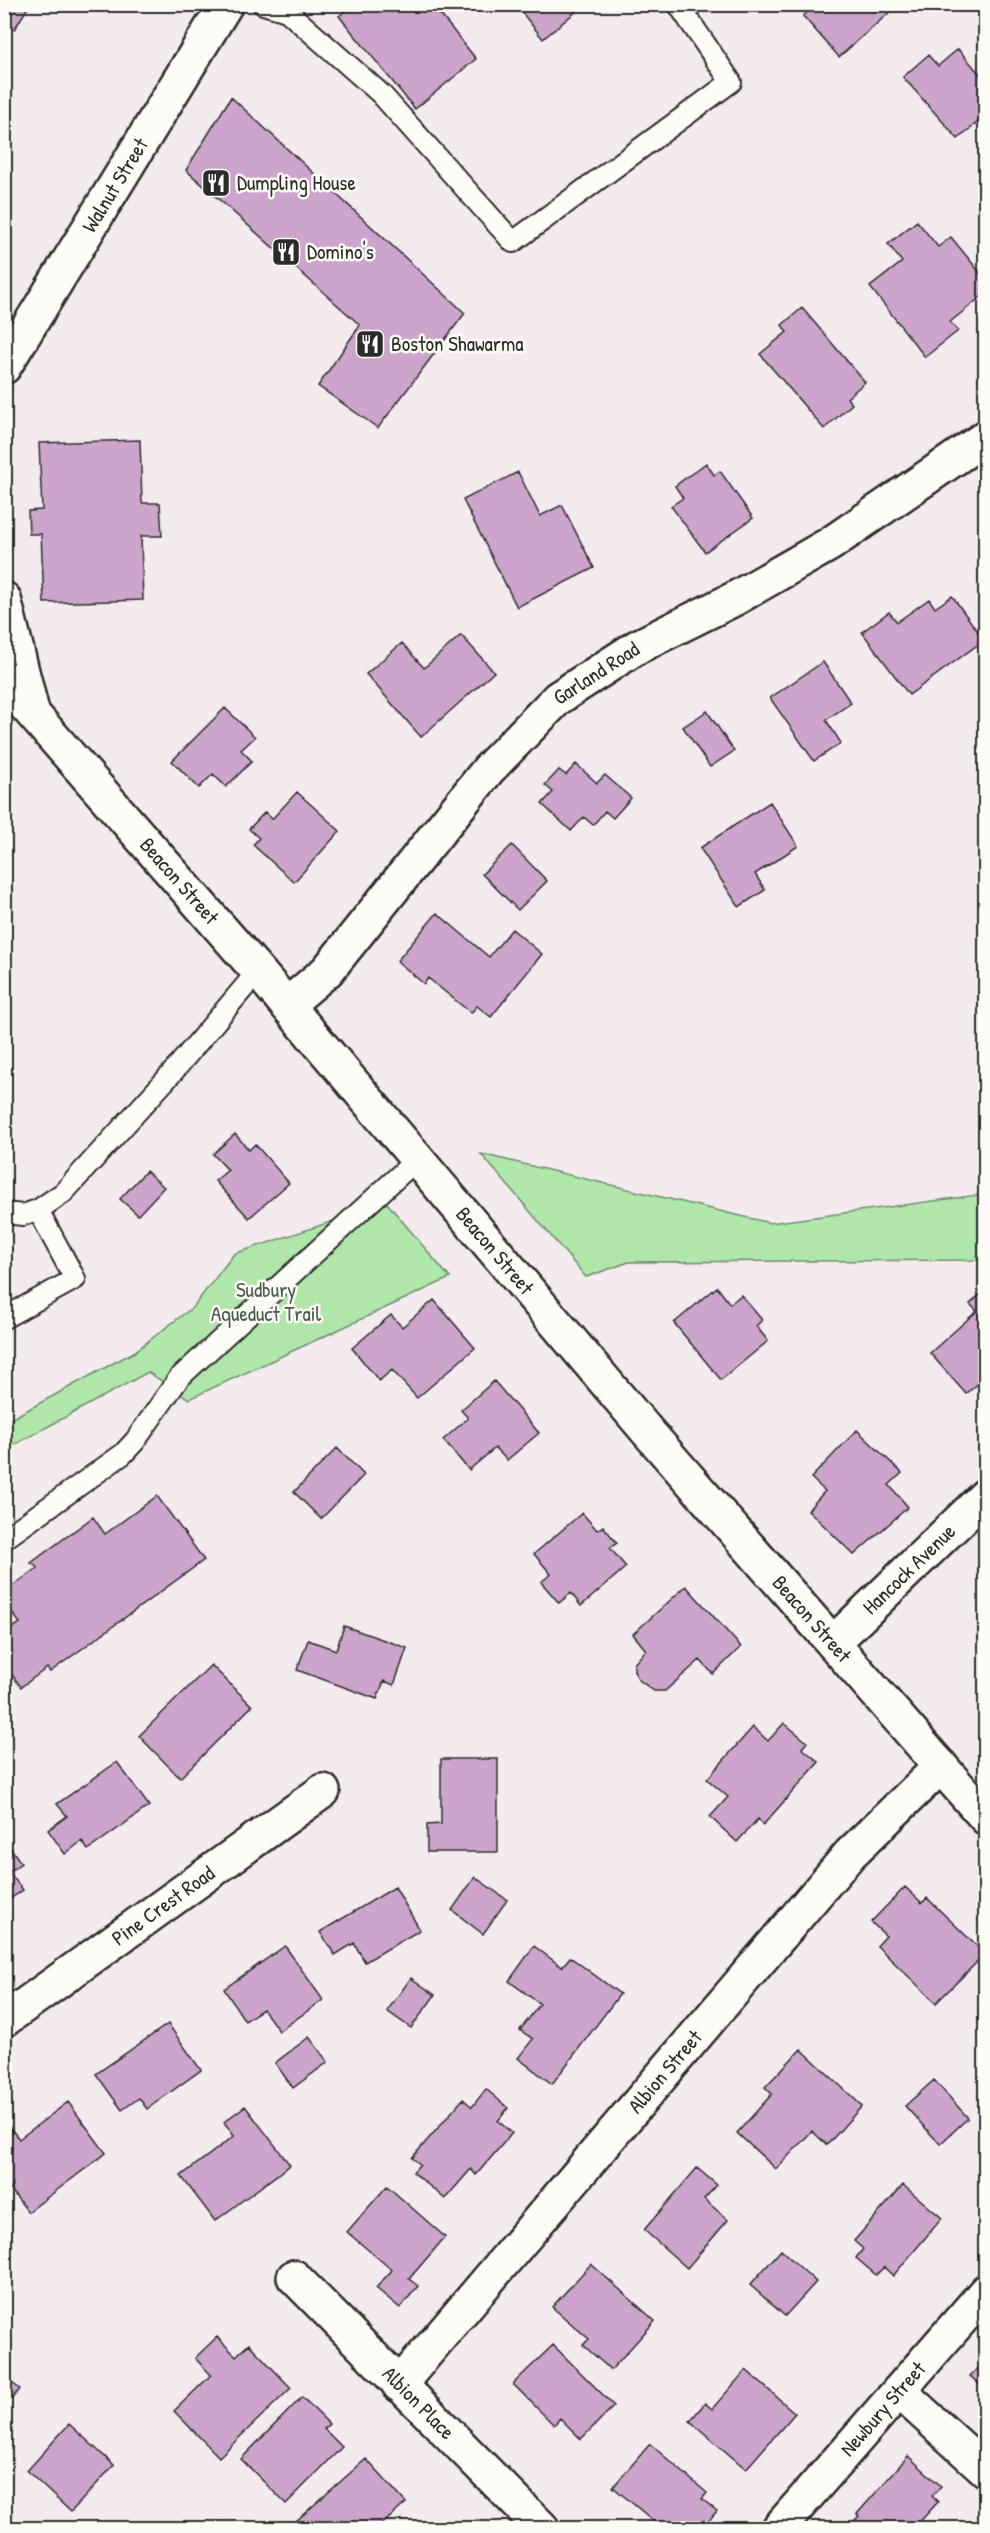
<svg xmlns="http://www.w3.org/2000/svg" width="990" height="2533" viewBox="0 0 990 2533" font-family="'Patrick Hand',sans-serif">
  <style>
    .green { fill: #afe7ab; stroke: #6d896b; stroke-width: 1.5 }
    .building { fill: #cda5cc; stroke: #2b2b2b; stroke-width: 1.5 }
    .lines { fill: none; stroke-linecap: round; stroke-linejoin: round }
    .service-casing { stroke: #2b2b2b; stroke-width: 24 }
    .minor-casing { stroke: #2b2b2b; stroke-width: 38 }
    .secondary-casing { stroke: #2b2b2b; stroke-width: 38 }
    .service { stroke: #fdfcf7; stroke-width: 20 }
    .minor { stroke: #fdfcf7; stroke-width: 33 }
    .secondary { stroke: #fdfcf7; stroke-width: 33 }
    .labels { text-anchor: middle; stroke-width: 5; stroke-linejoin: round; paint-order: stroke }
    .poi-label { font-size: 21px; fill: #2b2b2b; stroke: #fdfcf7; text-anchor: start }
    .street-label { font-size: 21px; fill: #2b2b2b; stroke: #fdfcf7 }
    .park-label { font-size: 21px; fill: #4c5a4b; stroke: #fdfcf7 }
  </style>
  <rect width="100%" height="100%" fill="#f3ebee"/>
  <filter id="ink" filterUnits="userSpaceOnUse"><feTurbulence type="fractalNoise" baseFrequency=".0167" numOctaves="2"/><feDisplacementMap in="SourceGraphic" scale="12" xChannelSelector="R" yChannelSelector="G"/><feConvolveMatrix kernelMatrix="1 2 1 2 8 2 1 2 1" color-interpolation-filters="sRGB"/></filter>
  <g filter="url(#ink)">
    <path class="green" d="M481,1154L770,1223L985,1194V1260L629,1262L586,1277Z
      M387,1203L450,1278L189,1399L148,1372L5,1450V1422L134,1352L193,1307L234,1254Z"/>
    <path class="building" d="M4,4H30L14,30L4,25Z
      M353,4H432L476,59L415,109L339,16Z
      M515,4H585L543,39Z
      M808,4H899L839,57L803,16L811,9Z
      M958,49L986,81V115L958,139L903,77L928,55L938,66Z
      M231,97L465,313L378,428L318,386L360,325L186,170Z
      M917,221L938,247L951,237L986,280V293L950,322L958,331L925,357L870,287L902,262L888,244Z
      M802,308L865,382L847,398L852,404L824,429L760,354L787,332L782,325Z
      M140,440L142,503H160L162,536H141L143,600L44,603L41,534H29L28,511L42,510L39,443Z
      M706,463L714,475L720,471L753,518L705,552L671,506L683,498L675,486Z
      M518,472L540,516L562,505L594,568L517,607L463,500Z
      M952,596L984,640L909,695L862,632L889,612L897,622L929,599L935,608Z
      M461,635L494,672L421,737L366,674L402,643L424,668Z
      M823,662L851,703L826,720L841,743L814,761L770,698Z
      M225,708L255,737L241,750L252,761L226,787L213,774L199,788L172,761Z
      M707,711L734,751L710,767L683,727Z
      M576,764L597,783L605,775L631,798L613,818L605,811L593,825L584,817L571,831L542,804L553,792L545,785L559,770L566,775Z
      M297,792L340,831L294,882L253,845L259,838L249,829L265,812L272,819Z
      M770,802L798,846L755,874L765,890L739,907L700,848Z
      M512,845L547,881L518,910L482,874Z
      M437,913L489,957L512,929L542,954L491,1017L477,1006L471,1013L428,978L424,984L397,961Z
      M235,1134L249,1150L255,1144L289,1183L249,1218L215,1181L228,1170L213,1154Z
      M146,1171L164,1187L138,1215L120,1199Z
      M717,1287L730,1304L741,1295L762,1320L756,1326L768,1341L721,1380L674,1323Z
      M986,1289V1377L966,1394L930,1353L977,1311L970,1304Z
      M434,1300L475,1348L417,1398L392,1370L379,1381L352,1348L391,1315L402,1327Z
      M494,1381L539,1433L507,1460L495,1448L469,1470L443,1440L468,1418L461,1410Z
      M857,1430L902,1473L889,1485L908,1507L854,1555L808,1510L825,1491L811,1478Z
      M337,1448L364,1475L321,1519L294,1492Z
      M157,1496L204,1560L50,1672L47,1668L21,1687L4,1664V1634L20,1623L4,1602V1592L38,1568L31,1563L93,1517L105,1534Z
      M582,1513L597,1530L603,1526L617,1543L610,1548L626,1567L581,1606L571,1593L559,1603L541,1582L551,1574L534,1554Z
      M686,1586L741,1647L713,1674L700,1660L665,1691H654L639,1680L634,1671V1664L646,1650L633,1634Z
      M344,1626L407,1648L394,1685L384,1681L377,1699L297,1670L308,1640L336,1650Z
      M211,1665L252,1706L180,1778L139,1736Z
      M784,1723L807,1742L802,1748L819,1762L763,1825L758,1819L737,1842L710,1817L728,1797L707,1779L753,1727L768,1741Z
      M441,1759H498V1852H427V1825L441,1824Z
      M117,1762L149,1806L88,1850L82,1841L65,1854L48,1830L67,1816L57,1804Z
      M4,1838L21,1863L9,1872L23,1890L4,1903Z
      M475,1877L507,1900L483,1934L452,1910Z
      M395,1887L420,1930L365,1962L354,1943L335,1955L320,1932Z
      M905,1887L922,1903L927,1898L985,1954L936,2003L877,1946L886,1936L871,1922Z
      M285,1946L323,2000L279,2031L263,2009L245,2021L224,1989Z
      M534,1946L562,1967L570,1957L620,1994L552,2084L518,2058L533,2039L520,2030L540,2004L509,1981Z
      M411,1978L435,1995L411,2028L387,2011Z
      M168,2024L201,2070L147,2109L139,2098L122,2110L96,2074Z
      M309,2037L328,2062L293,2088L275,2063Z
      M801,2049L862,2106L827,2145L812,2131L776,2169L737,2133L772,2094L765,2087Z
      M934,2080L968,2118L940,2144L905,2106Z
      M486,2089L508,2108L498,2121L512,2133L476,2175L471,2169L445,2199L413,2172L420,2164L412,2158L463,2099L472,2107Z
      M68,2102L106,2153L28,2212L4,2181V2127L8,2125L19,2139Z
      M245,2106L290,2165L215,2221L181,2176L234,2136L224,2122Z
      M697,2168L717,2185L704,2199L728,2220L687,2268L644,2230Z
      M903,2185L942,2218L893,2276L884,2267L876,2275L856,2258L863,2249L854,2241Z
      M387,2186L445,2237L409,2279L418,2286L400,2308L376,2288L392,2270L347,2232Z
      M781,2250L816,2282L785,2316L750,2285Z
      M591,2264L655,2321L611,2370L583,2345L589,2339L552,2307Z
      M217,2337L236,2356L249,2344L291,2388L219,2457L174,2411L211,2375L195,2358Z
      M553,2345L614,2406L581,2439L560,2418L554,2425L513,2384Z
      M986,2360V2390L970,2376Z
      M746,2370L795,2413L746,2469L690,2421L705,2403L712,2409Z
      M4,2377L20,2389L4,2408Z
      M302,2397L329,2424L324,2429L342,2447L286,2504L241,2459Z
      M69,2424L114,2465L71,2512L27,2471Z
      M650,2444L707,2493L702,2499L717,2511L702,2528H662L613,2487Z
      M908,2456L941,2486L932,2496L938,2502L914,2528H862L854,2521L859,2516L857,2514Z
      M366,2459L406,2503L378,2528H303L296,2521Z"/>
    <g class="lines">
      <g class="service-casing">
        <path id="service" d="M263,4L287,11L381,94L513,242L731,82L678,4
          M4,1213L23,1215L38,1210L63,1193L172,1073L258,971
          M4,1318L75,1279L38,1210
          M4,1539L123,1454L135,1441L179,1378L417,1159"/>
      </g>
      <g class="minor-casing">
        <g id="minor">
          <path id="s1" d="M287,1005L327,971L488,770L558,698L637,647L734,599L830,544L986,437"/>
          <path id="s2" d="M833,1643L986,1495"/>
          <path id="s3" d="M4,2020L323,1791"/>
          <path id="s4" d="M294,2277L542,2528"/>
          <path id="s5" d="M399,2385L850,1854L941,1766"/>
          <path d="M899,2391L986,2470"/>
          <path id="s6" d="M779,2528L986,2291"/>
        </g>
      </g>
      <g class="secondary-casing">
        <g id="secondary">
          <path id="s7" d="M4,367L226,4"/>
          <path d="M4,599L31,707"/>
          <path id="s8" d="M4,681L258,971L648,1432L986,1818"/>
        </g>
      </g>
      <use href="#service" class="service"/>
      <use href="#minor" class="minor"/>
      <use href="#secondary" class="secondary"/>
    </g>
  </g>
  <defs>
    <g id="restaurant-square" transform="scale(1.5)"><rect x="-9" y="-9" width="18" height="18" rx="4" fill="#2b2b2b" stroke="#fdfcf7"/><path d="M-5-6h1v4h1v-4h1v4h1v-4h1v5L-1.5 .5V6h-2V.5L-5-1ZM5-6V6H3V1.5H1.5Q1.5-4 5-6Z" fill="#fff"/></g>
  </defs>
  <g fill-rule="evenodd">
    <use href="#restaurant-square" x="216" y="183"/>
    <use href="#restaurant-square" x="286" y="252"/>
    <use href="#restaurant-square" x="370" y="344"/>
  </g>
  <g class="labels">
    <g class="poi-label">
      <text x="237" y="190">Dumpling House</text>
      <text x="307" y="259">Domino's</text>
      <text x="391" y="351">Boston Shawarma</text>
    </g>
    <g class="street-label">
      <text dy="7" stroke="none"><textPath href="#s7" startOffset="213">Walnut Street</textPath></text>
      <text dy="7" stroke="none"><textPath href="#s1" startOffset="456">Garland Road</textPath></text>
      <text dy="7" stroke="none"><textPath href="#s8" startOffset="266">Beacon Street</textPath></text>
      <text dy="7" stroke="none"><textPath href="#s8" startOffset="752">Beacon Street</textPath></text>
      <text dy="7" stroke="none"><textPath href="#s2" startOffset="106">Hancock Avenue</textPath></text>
      <text dy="7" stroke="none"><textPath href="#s8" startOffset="1238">Beacon Street</textPath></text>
      <text dy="7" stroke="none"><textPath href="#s3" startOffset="196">Pine Crest Road</textPath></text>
      <text dy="7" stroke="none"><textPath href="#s5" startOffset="411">Albion Street</textPath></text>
      <text dy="7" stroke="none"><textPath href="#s4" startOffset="177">Albion Place</textPath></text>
      <text dy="7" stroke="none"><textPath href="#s6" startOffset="158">Newbury Street</textPath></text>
    </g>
    <g class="park-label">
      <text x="266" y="1297">Sudbury<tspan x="266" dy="24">Aqueduct Trail</tspan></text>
    </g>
  </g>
  <rect width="990" height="2533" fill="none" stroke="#fdfcf7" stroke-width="24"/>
  <rect x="12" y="12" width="966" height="2509" fill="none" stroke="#2b2b2b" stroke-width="2" filter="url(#ink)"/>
</svg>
